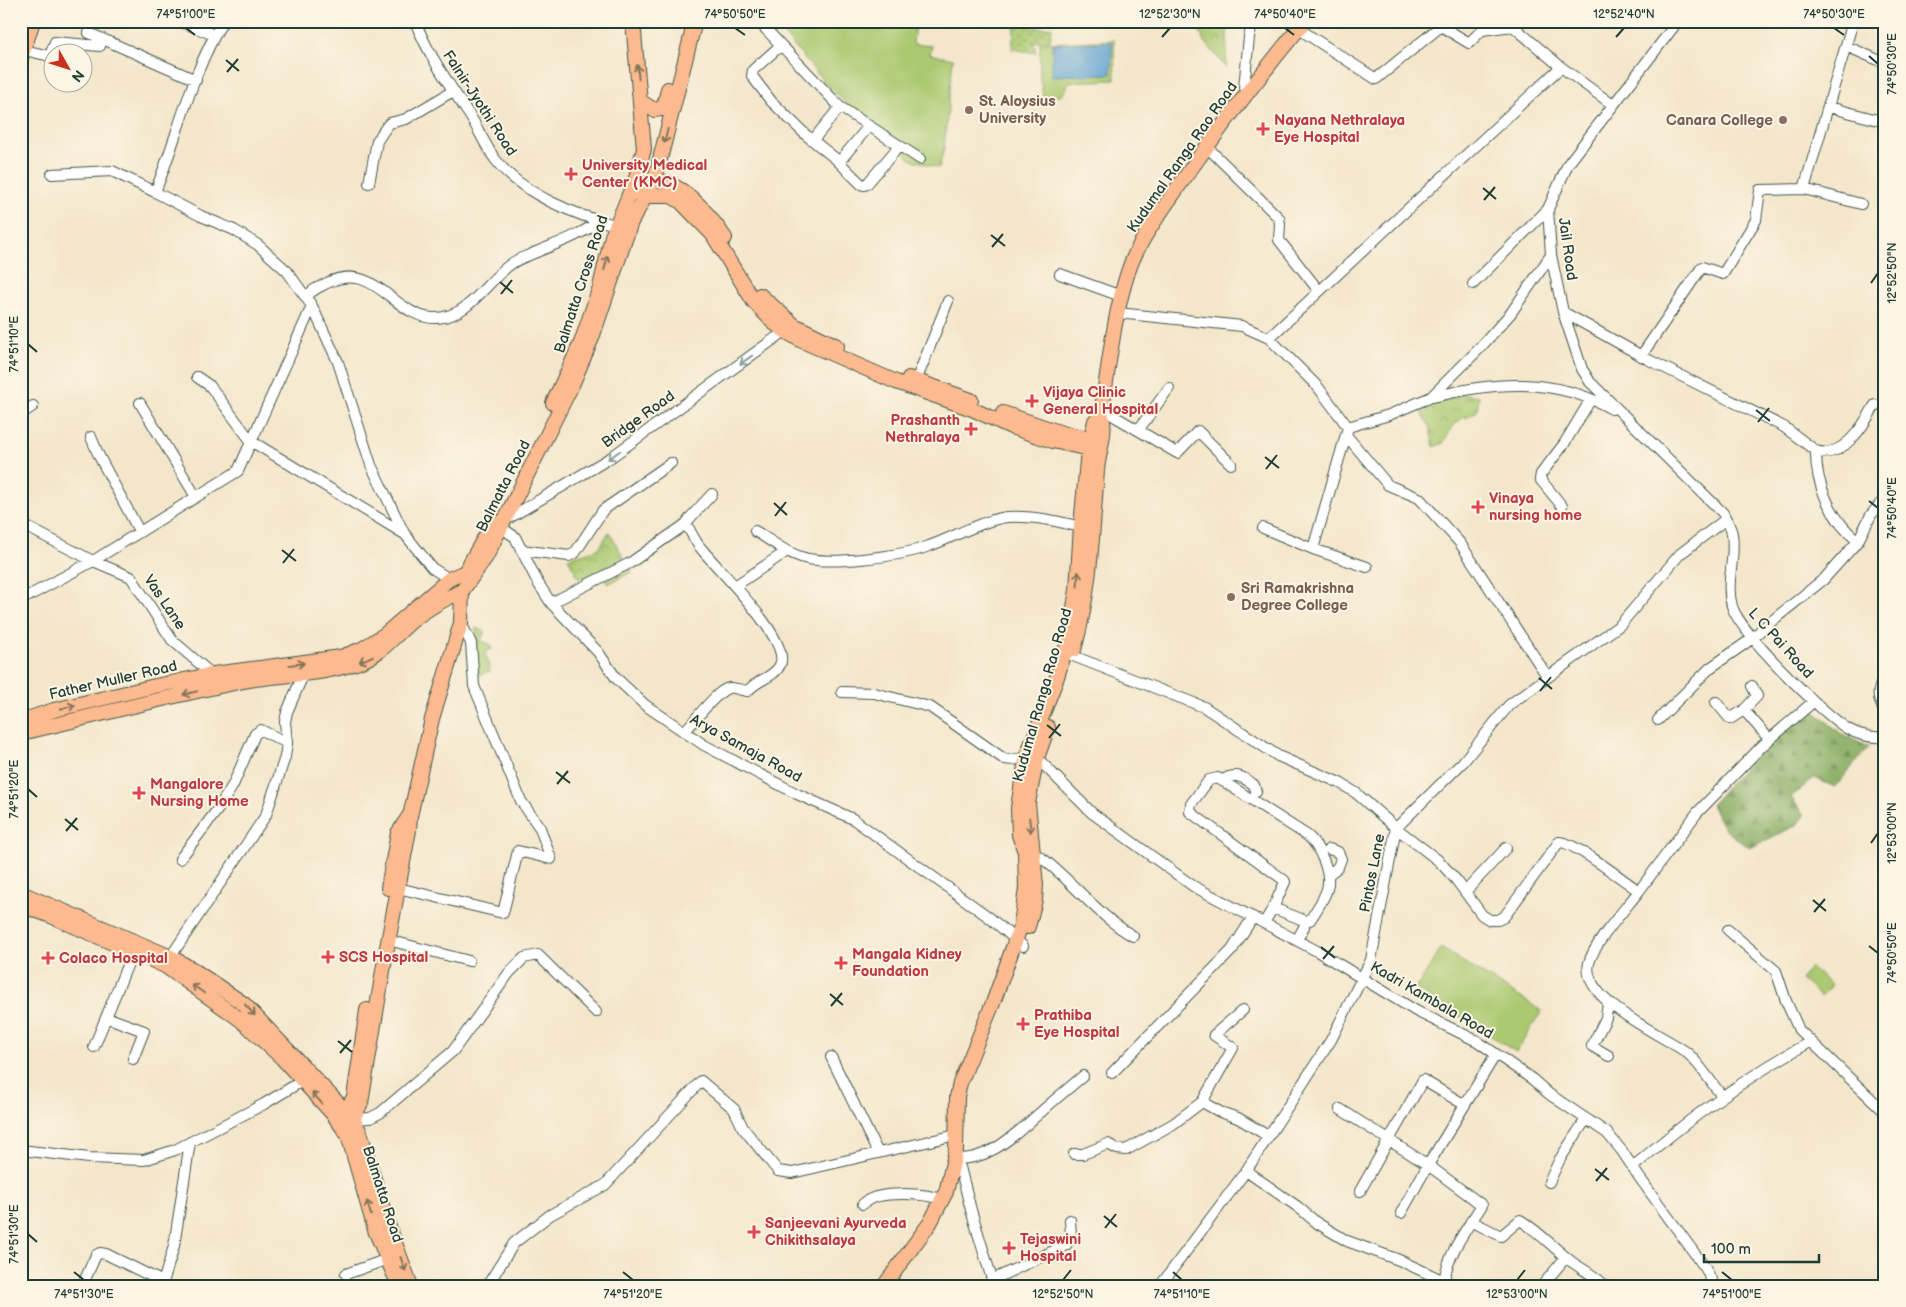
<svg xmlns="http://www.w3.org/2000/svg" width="1906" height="1307" viewBox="0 0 1906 1307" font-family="'Balsamiq Sans',sans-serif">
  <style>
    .grass { fill: #abc971; stroke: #658352 }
    .forest { fill: url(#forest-firs); stroke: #54754c }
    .park { fill: url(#park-crowns); stroke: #658352 }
    .garden { fill: url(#garden-dots); stroke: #658352 }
    .water { fill: #5ca0d1; stroke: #3e6e82 }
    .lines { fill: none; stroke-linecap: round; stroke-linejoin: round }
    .minor-casing { stroke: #3f564b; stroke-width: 12 }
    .major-casing { stroke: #3f564b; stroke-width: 16 }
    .minor { stroke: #fff; stroke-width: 10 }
    .major { stroke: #fcba8e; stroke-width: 14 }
    .oneway { stroke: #82755c }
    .oneway2 { stroke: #8f9e9a }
    .ticks { fill: none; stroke: #1f3d34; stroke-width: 2 }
    .education-dot { fill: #8d6e63; stroke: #fcf5e5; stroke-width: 2 }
    .health-dot { fill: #e0444e; stroke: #fcf5e5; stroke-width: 2 }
    .labels { text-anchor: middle; stroke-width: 4; stroke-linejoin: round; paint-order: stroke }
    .education-label { font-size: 15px; font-weight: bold; fill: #785e54; stroke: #fcf5e5; text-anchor: start }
    .street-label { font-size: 15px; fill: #1f3d34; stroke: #fcf5e5 }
    .health-label { font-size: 15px; font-weight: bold; fill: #be3a42; stroke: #fcf5e5; text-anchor: start }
    .neatline { fill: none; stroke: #1f3d34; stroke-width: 2 }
    .ticks-label { font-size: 12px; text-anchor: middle; fill: #1f3d34 }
  </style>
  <defs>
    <pattern id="forest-firs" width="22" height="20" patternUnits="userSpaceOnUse" patternTransform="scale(1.25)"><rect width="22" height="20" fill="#88ad63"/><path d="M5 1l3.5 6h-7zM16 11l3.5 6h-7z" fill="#6f8e52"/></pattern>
    <pattern id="park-crowns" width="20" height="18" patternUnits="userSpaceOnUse" patternTransform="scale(1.25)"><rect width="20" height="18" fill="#abc971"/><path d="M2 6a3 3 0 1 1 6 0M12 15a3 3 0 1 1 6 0" fill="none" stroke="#8ba45e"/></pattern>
    <pattern id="garden-dots" width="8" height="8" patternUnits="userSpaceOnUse" patternTransform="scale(1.25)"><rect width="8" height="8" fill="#abc971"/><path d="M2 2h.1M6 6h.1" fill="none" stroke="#8ba45e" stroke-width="1.8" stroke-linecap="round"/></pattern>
  </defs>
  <rect width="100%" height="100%" fill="#fcf5e5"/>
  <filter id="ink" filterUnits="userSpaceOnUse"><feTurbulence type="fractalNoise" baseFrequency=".02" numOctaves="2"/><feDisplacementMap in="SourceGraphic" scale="10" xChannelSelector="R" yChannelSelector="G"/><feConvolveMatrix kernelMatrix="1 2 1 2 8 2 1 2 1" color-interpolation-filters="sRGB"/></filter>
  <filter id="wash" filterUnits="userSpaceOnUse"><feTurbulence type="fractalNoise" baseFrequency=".0096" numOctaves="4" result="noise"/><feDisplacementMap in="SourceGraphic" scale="20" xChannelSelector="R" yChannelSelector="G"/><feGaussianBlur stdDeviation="1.12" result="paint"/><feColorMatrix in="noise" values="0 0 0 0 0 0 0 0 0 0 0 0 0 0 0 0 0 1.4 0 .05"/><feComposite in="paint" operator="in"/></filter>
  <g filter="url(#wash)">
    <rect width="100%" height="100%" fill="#f4e6cb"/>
    <path class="grass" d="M778,21H915L913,44L932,46L930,54L953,59L944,148L939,168L910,159L902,149L851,108L826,84L781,31L777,25Z
      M1114,40L1115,80L1068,82C1066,99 1057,95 1043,97L1040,78V43Z
      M1441,948L1542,1011L1516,1052L1416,989Z
      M1810,967L1831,985L1821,997L1801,980Z"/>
    <path class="forest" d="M1812,709L1843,735L1869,747L1835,787L1814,778L1791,797L1804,815L1797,825L1750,848L1725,830L1711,805L1769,739Z"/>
    <path class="park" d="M1195,21H1228L1226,68L1203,39Z
      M1462,394L1479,396L1477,411L1466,418L1464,416L1454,425L1443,443L1434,447L1429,425L1420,411Z
      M609,532L632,572L608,584L600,571L579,579L568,558L598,549Z
      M476,628L485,631L481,641L490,644L492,649L485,652L490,671L479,676L476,673L475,667Z"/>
    <path class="garden" d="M1015,21H1033L1032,28L1052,27L1050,41L1034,42L1036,53L1012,49Z"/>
    <path class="water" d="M1112,42L1111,74L1052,76V44Z"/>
  </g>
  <g filter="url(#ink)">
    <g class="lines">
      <g class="minor-casing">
        <path id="minor" d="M179,21L214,35
          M223,21C191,73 178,136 155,192L201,216L234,230L258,245L287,271L312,306L338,362L371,465L404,533L432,568L449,579
          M415,21C428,54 447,81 466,110C477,125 484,144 495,159C520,193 576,216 616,225
          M758,21L840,107L920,159
          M1507,21L1561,67L1613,105
          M1678,21L1568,164L1548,209L1551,255L1563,312L1582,369L1590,382L1723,513C1726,520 1731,527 1732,534C1736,558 1725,583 1732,606C1739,632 1824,715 1848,729C1860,736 1871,738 1885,737
          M1853,21L1804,189L1861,204
          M1299,29L1376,79L1441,26L1469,43L1491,21
          M1482,30L1513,26
          M89,33L196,80
          M780,46L753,70L752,76L771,101L806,135L836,159L861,184L864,185L867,184L899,146
          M1846,46L1885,63
          M24,50L50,56L55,42L100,46
          M1248,92L1244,88L1249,37L1253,21
          M1829,107L1885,122
          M813,140L840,107
          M1207,147L1279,218L1280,224L1279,240L1319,291
          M839,162L869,126
          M52,174L112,171L155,192
          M369,183L377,141L387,126L390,123L406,119L453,91
          M1060,274L1121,296
          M1473,284L1548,209
          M306,298C311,290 319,287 327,283C376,259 394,319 436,318C470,317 486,281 511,264C517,259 525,257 532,254C555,244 579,236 600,221
          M1563,312L1649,360L1784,427L1816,451C1815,484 1832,521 1858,541
          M1118,313L1242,326L1269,338L1318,387L1348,427L1389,415L1431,397L1479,349L1511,313L1551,255
          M1269,338L1561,67
          M1641,356L1702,267L1723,274L1756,220L1760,190L1804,189
          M197,377L210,386L251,441L403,533
          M916,381L948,301
          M1433,397C1495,381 1554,377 1612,409
          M140,403L196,497
          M1102,409L1177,453L1198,431L1231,464
          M21,414L33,406
          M1139,429L1169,388
          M1346,435L1388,485L1419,498L1460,543L1547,676
          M91,437L99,456L139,531
          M1816,451C1843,460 1864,425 1875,405
          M1562,506L1540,479L1541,474L1564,444L1591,399
          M504,521L610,458L785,331
          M21,524L93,561L131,577L172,640L215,677
          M500,528L505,530L515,537L538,583L551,603L598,652L616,678L645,705L704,745L797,794L853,819L990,918L1023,946
          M1263,528L1313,549L1367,567
          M755,531C772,541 782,551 801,557C826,566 903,556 929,546C952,538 983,520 1007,517C1034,515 1059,522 1086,528
          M1313,549L1347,431
          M521,550L569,556L575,553L603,510L671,463
          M735,586L787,551
          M21,600L93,561L238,471L312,306
          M551,603L630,563L686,524L690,518L712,494
          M1073,656L1204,707L1278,756L1340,783L1356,793L1396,828L1439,861L1457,881L1482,915L1490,920H1498L1504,917L1559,842C1573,841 1624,881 1639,891L1697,813L1762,746L1813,702
          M1885,676C1875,694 1878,696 1885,714
          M842,692L874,693L930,707L1004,759C1016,762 1024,755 1037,758L1092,813L1193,886L1317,951L1416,1011L1477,1041L1532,1079L1549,1094L1607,1133L1622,1151L1639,1177L1706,1269L1714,1286
          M1716,702L1730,719L1744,710L1757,696L1752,686
          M1744,710L1769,739
          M1658,720L1710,668L1753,638L1762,629L1824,579L1858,541L1871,515L1885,498
          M684,732C694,722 717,690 729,688C735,687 742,691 748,691C757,679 774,678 780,665C792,640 716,568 700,547C695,541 691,532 686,524
          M1222,781C1233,772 1243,776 1254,785L1256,792
          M1033,853C1046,859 1056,870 1067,880C1087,899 1108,922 1133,936
          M180,859L218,809L233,785L255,734L261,730L287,743
          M1328,875L1338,867L1341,859L1338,852L1329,849
          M398,888L503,913L518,851L551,859L540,828L521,801L474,686L471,643L461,623
          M1639,891C1626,908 1594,943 1589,963C1580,1000 1661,1034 1686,1052C1697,1060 1712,1084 1722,1096
          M1465,892L1506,848
          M1264,923L1273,908L1285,882L1284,880L1190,812L1191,804L1209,780L1218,778L1308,836C1319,846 1332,873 1327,889C1324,899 1316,911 1310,920L1306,921L1273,908
          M1728,930L1776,971L1786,1001L1799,1030L1885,1112
          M388,940L469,961
          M1297,940L1304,927
          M167,962L266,815L285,757L287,743L285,722L287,712L303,675
          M1608,1002L1606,1018L1592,1046L1609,1056
          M106,1017L144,1031L133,1059
          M94,1047L133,951
          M831,1057L878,1153
          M1112,1073L1232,950L1253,917
          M1202,1102L1233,1048L1214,1035L1243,1010
          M353,1119L370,1118L380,1113L453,1051L509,973L524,958L538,955L596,1012
          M21,1150L89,1158L144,1160L175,1150L264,1104L302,1081
          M1074,1154H1083L1108,1144L1117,1149L1126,1150L1173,1124L1202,1102L1220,1112L1238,1118L1268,1136
          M954,1159C991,1161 1015,1134 1041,1112C1054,1100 1069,1088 1083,1076
          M953,1164L960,1167L971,1210L994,1286
          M1633,1167C1688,1119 1746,1077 1810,1042
          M1246,1171L1298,1207L1317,1223L1347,1241L1399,1260L1444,1281C1449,1251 1466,1230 1482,1205L1428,1165L1340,1109
          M1549,1182L1560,1159L1586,1119
          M1360,1191L1423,1080L1465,1105
          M863,1204C876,1190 925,1193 943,1200
          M1401,1213L1428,1165L1496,1054
          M1471,1221L1501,1236L1520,1220C1540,1232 1554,1249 1572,1262C1583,1270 1596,1276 1605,1286
          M346,1274L388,1259
          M992,1280L1066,1245L1071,1236L1070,1220
          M82,1286L96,1255L100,1253L106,1254L163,1282
          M162,1286L174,1246L190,1142
          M487,1286L514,1243L550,1215L605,1185L701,1081L734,1109L743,1128L778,1171L792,1173L956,1135
          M1160,1286L1246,1171L1331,1040L1371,960L1396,828L1463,762L1509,705L1620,625L1680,554L1726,519
          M1542,1286L1566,1257"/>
      </g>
      <g class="major-casing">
        <path id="major" d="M21,58L33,21
          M640,101L654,110L661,109L665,103L668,89
          M646,179C681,179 707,211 725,238
          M638,194L645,196H671L681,202L713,235L754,302L774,323L785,331L800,340L896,382L972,409L1011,427L1053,441L1098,451
          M760,295L794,325L837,346
          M909,378L971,400
          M553,403L581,343L600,287L612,236L636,178L644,149L633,21
          M1003,413L1062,433L1100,440
          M1074,650C1091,590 1092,533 1097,471C1098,453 1108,430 1101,414
          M21,721L54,710L155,686L214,674L341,657L362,649L384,635L449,579L465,572L494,521
          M21,733C95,716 169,696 244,681C281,674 320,676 356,663C381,655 394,636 413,620C428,608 444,599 462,591
          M388,888L398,833L409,816
          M21,893L171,957L192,969L244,1004L353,1119L360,1132L386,1219L411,1286
          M21,905L51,916L165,966L241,1020L282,1058L332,1113L348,1135
          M1028,927L1035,900L1036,885L1028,803L1037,758L1048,727
          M351,1102L354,1097L367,1010
          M399,1286L375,1230L348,1135L353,1119L361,1103L386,953L409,830L410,816L432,719L461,623L462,591L486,557L571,387L592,338L631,222L655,179L695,21
          M884,1286L930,1223L946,1192L956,1150L957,1097L960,1083L993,1003L1021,925L1026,888L1025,852L1019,835L1018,808L1021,788L1027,755L1056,680L1068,642L1077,590L1081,526L1088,450L1095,421L1101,414C1109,367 1113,318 1128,272C1138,241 1160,214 1178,187C1218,130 1260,75 1305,21"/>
      </g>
      <use href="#minor" class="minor"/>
      <use href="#major" class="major"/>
    </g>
    <defs><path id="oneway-shaft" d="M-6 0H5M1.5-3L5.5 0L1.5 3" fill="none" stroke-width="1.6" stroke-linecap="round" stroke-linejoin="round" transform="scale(1.25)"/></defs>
    <g class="oneway">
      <use href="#oneway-shaft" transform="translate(638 72) rotate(-95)"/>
      <use href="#oneway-shaft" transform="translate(666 136) rotate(104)"/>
      <use href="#oneway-shaft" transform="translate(606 263) rotate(-76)"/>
      <use href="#oneway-shaft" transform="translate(1078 579) rotate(-87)"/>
      <use href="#oneway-shaft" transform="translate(366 659) rotate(156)"/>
      <use href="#oneway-shaft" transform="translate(297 664) rotate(-7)"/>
      <use href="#oneway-shaft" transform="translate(190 693) rotate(166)"/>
      <use href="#oneway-shaft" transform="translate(68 707) rotate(-14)"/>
      <use href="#oneway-shaft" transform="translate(1030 825) rotate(84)"/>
      <use href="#oneway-shaft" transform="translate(198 989) rotate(-145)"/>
      <use href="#oneway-shaft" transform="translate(250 1010) rotate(47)"/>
      <use href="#oneway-shaft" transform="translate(317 1098) rotate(-131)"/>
      <use href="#oneway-shaft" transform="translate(369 1208) rotate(-106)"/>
      <use href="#oneway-shaft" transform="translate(403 1264) rotate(70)"/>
    </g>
    <g class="oneway2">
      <use href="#oneway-shaft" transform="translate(746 360) rotate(144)"/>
      <use href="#oneway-shaft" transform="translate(614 455) rotate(145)"/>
    </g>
  </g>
  <path class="ticks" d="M186,28L195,35M735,28L745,35M1285,28L1294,35M1834,28L1844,35M1162,37L1170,28M1616,37L1624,28M1869,56L1878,64M226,60L239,71M227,72L238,59M1483,188L1496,199M1484,200L1495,187M991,235L1005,246M992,247L1003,234M500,282L513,293M1871,283L1878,273M501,294L512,280M28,344L37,352M1756,410L1770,421M1758,422L1769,408M1265,457L1279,468M1266,469L1277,455M1869,501L1878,508M774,503L787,515M775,516L786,502M282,550L296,561M283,563L294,549M1539,678L1552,689M1540,691L1551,677M1047,725L1061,736M1049,738L1060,724M556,772L570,783M557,784L568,771M28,789L37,797M65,819L78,830M66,831L77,818M1871,843L1878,833M1813,900L1826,911M1814,912L1825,899M1869,946L1878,953M1321,947L1335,958M1323,959L1334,946M830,994L843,1005M831,1006L842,993M338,1041L352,1052M340,1053L351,1040M1595,1169L1609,1180M1596,1181L1607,1168M1104,1216L1117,1227M1105,1228L1116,1214M28,1234L37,1242M74,1272L84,1280M623,1272L633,1280M1173,1272L1182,1280M1722,1272L1732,1280M1063,1280L1071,1270M1517,1280L1525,1270"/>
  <g class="education-dot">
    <circle cx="969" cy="110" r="5"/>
    <circle cx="1783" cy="120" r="5"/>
    <circle cx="1231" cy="597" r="5"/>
  </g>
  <g class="health-dot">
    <path d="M1260.5 121.5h5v5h5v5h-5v5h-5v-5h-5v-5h5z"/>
    <path d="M568.5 166.5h5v5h5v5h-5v5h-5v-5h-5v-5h5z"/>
    <path d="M1029.5 393.5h5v5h5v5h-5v5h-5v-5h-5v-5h5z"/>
    <path d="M968.5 421.5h5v5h5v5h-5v5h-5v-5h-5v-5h5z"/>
    <path d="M1475.5 499.5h5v5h5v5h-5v5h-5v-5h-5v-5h5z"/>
    <path d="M136.5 785.5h5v5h5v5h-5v5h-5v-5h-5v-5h5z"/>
    <path d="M325.5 949.5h5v5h5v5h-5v5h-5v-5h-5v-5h5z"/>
    <path d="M45.5 950.5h5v5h5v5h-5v5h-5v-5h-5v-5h5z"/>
    <path d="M838.5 955.5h5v5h5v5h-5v5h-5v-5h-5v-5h5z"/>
    <path d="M1020.5 1016.5h5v5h5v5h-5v5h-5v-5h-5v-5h5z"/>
    <path d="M751.5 1224.5h5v5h5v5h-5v5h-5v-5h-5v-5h5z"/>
    <path d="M1006.5 1240.5h5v5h5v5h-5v5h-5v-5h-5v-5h5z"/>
  </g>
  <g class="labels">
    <g class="education-label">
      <text x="979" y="106">St. Aloysius<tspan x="979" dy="17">University</tspan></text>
      <text x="1773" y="125" text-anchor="end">Canara College</text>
      <text x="1241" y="593">Sri Ramakrishna<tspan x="1241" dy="17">Degree College</tspan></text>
    </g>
    <g class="street-label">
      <text transform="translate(480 103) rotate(57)" y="5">Falnir-Jyothi Road</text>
      <text transform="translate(1182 157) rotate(-55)" y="5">Kudumal Ranga Rao Road</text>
      <text transform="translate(1568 249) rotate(82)" y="5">Jail Road</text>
      <text transform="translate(581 284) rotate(-72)" y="5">Balmatta Cross Road</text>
      <text transform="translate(638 419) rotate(-36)" y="5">Bridge Road</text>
      <text transform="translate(503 486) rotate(-63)" y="5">Balmatta Road</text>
      <text transform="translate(165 602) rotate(56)" y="5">Vas Lane</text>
      <text transform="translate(1781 643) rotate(48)" y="5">L C Pai Road</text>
      <text transform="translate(113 680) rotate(-13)" y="5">Father Muller Road</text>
      <text transform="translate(1042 695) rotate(-74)" y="5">Kudumal Ranga Rao Road</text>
      <text transform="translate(746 748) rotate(29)" y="5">Arya Samaja Road</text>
      <text transform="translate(1372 873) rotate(-79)" y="5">Pintos Lane</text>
      <text transform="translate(1432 1000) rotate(30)" y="5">Kadri Kambala Road</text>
      <text transform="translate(383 1194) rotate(72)" y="5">Balmatta Road</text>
    </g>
    <g class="health-label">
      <text x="1274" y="125">Nayana Nethralaya<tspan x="1274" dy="17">Eye Hospital</tspan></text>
      <text x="582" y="170">University Medical<tspan x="582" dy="17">Center (KMC)</tspan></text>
      <text x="1043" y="397">Vijaya Clinic<tspan x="1043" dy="17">General Hospital</tspan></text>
      <text x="960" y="425" text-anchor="end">Prashanth<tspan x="960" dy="17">Nethralaya</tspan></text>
      <text x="1489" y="503">Vinaya<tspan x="1489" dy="17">nursing home</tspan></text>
      <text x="150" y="789">Mangalore<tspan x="150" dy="17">Nursing Home</tspan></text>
      <text x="852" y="959">Mangala Kidney<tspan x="852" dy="17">Foundation</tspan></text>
      <text x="339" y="962">SCS Hospital</text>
      <text x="59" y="963">Colaco Hospital</text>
      <text x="1034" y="1020">Prathiba<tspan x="1034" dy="17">Eye Hospital</tspan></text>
      <text x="765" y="1228">Sanjeevani Ayurveda<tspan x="765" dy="17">Chikithsalaya</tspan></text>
      <text x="1020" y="1244">Tejaswini<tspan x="1020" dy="17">Hospital</tspan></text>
    </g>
  </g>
  <rect width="1906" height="1307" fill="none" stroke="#fcf5e5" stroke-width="55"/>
  <g transform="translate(68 68) rotate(129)"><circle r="24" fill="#fcf5e5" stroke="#a4ab9e"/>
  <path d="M0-4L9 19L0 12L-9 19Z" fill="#c8321e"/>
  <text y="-8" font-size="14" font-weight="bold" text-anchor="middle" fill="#1f3d34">N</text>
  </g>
  <path d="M1704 1254v8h115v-8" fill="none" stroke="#1f3d34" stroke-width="2.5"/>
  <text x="1711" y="1254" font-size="15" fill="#1f3d34" stroke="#fcf5e5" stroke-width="4" paint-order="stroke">100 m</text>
  <rect x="28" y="28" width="1850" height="1252" class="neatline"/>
  <g class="ticks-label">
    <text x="186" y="18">74°51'00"E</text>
    <text x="735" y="18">74°50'50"E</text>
    <text x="1170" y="18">12°52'30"N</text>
    <text x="1285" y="18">74°50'40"E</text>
    <text x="1624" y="18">12°52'40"N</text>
    <text x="1834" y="18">74°50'30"E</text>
    <text transform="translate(1892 64) rotate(-90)" y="4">74°50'30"E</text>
    <text transform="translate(1892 273) rotate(-90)" y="4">12°52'50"N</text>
    <text transform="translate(14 344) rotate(-90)" y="4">74°51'10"E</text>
    <text transform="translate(1892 508) rotate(-90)" y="4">74°50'40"E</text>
    <text transform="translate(14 789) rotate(-90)" y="4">74°51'20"E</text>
    <text transform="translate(1892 833) rotate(-90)" y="4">12°53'00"N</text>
    <text transform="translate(1892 953) rotate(-90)" y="4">74°50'50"E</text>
    <text transform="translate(14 1234) rotate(-90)" y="4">74°51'30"E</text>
    <text x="84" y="1298">74°51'30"E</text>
    <text x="633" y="1298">74°51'20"E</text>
    <text x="1063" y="1298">12°52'50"N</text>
    <text x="1182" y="1298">74°51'10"E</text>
    <text x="1517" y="1298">12°53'00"N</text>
    <text x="1732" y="1298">74°51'00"E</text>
  </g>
</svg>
